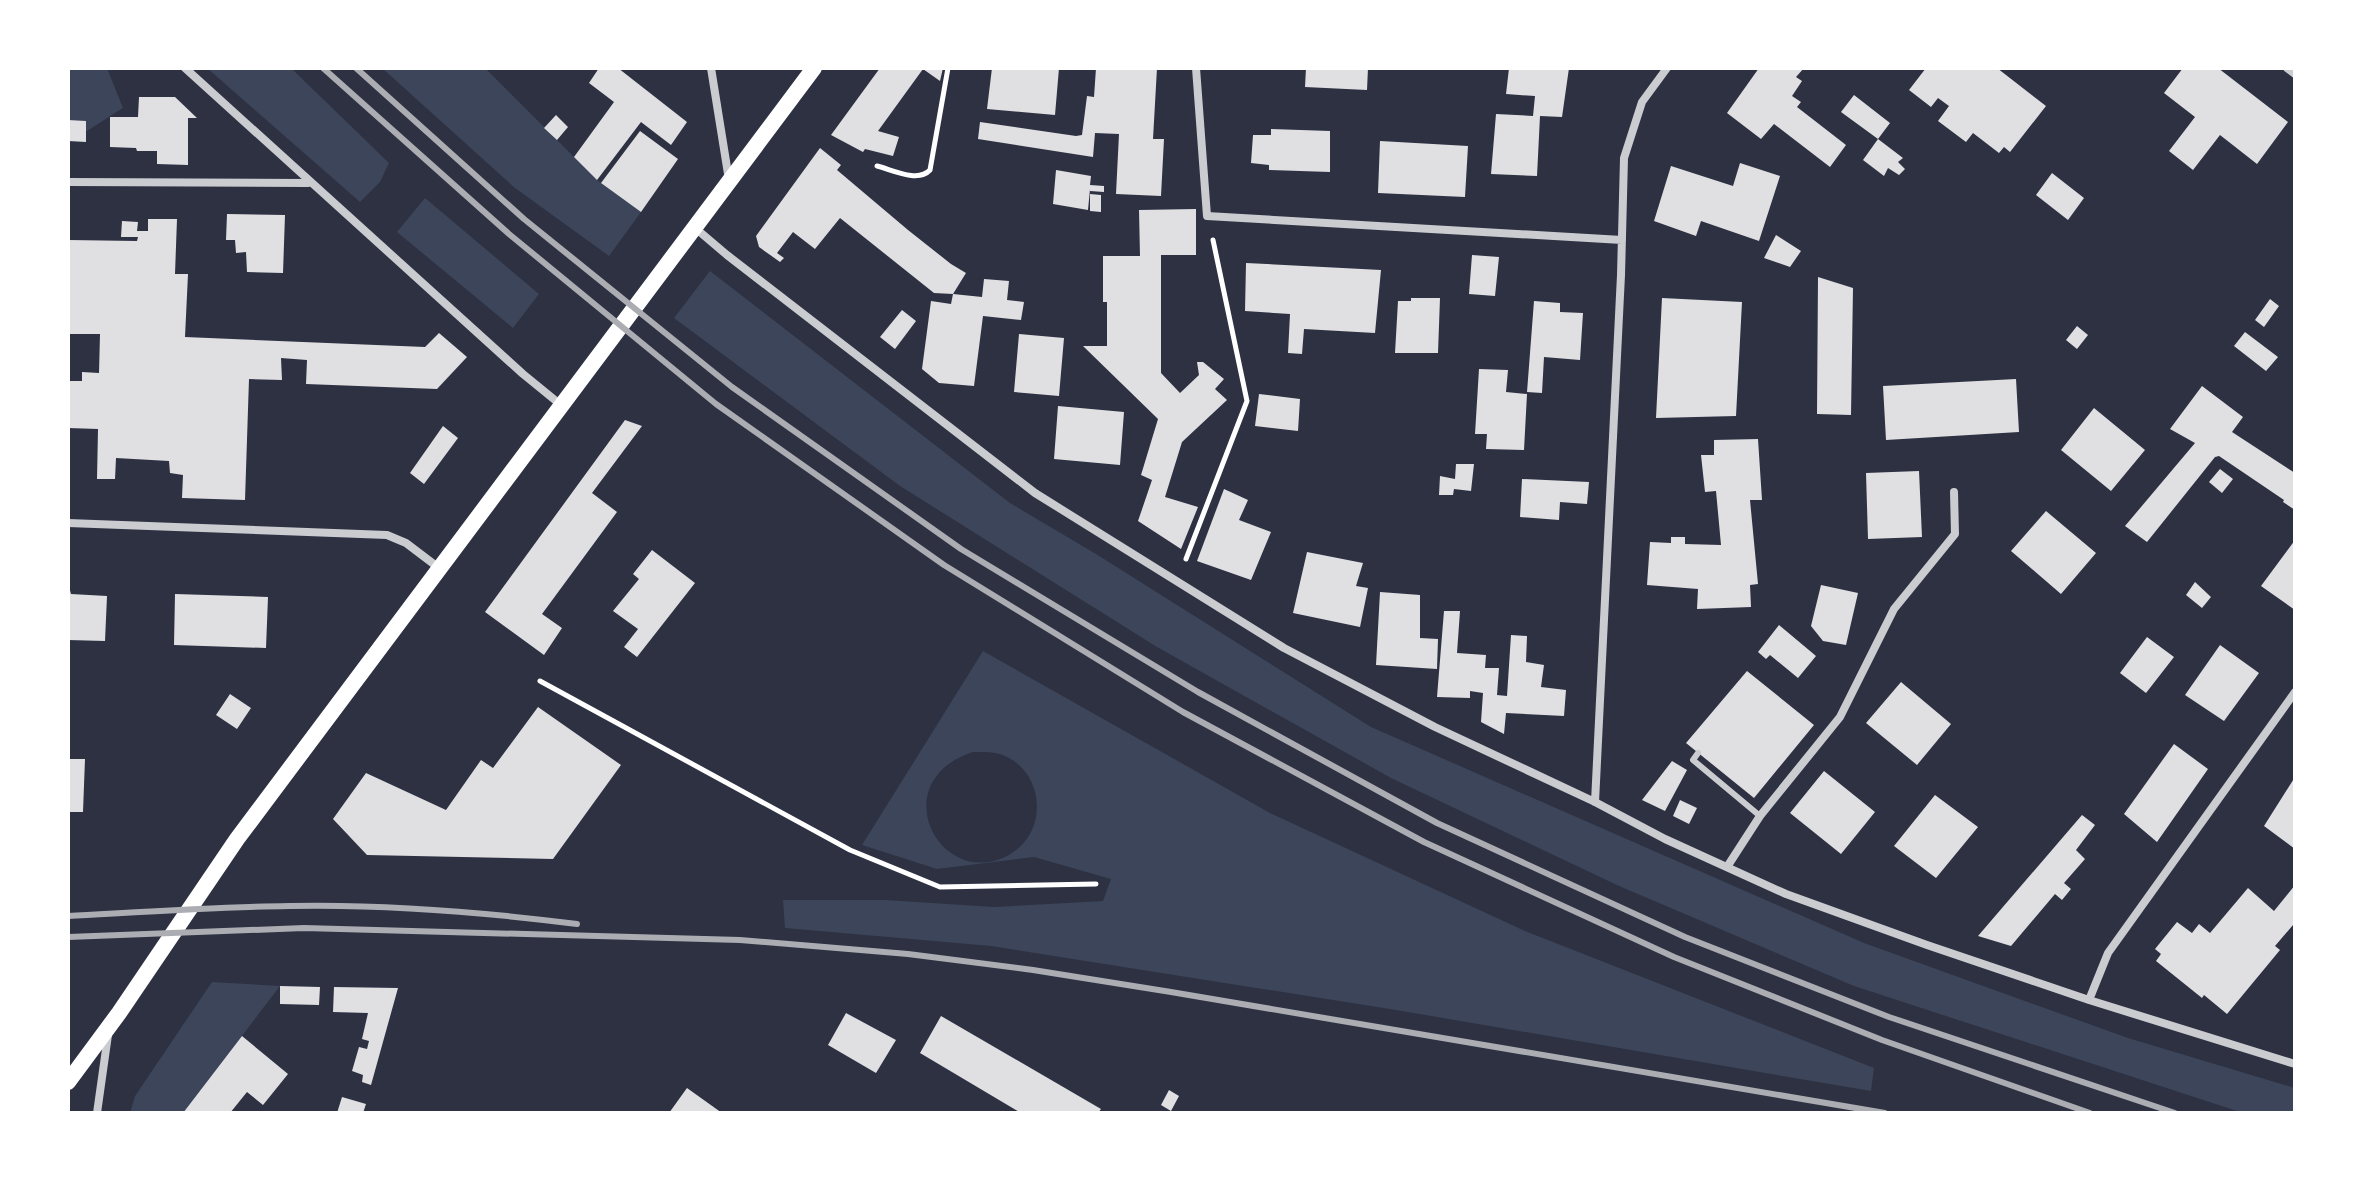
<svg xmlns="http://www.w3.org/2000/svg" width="2363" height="1181" viewBox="0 0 2363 1181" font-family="'Varela Round',sans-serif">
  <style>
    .green { fill: #3c4559; fill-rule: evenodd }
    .building { fill: #e0e0e3 }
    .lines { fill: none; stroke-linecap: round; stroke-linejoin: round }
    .path { stroke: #fff; stroke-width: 5 }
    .service { stroke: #caccd0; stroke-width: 6 }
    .minor { stroke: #caccd0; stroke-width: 8 }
    .secondary { stroke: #fff; stroke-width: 16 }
    .rail { stroke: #abadb3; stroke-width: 6 }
  </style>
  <rect width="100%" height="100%" fill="#2d3142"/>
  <path class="green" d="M68,68H107L123,108L68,143Z
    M207,68H291L389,163L380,182L360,202Z
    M382,68H485L597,180L641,212L609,256L515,188Z
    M425,198L539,294L513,328L397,232Z
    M710,271L1010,503L1096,554L1371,727L1864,943L2128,1038L2295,1088V1113H2243L1854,986L1619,886L1391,778L1157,647L900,486L674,318Z
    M983,651L1270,813L1525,931L1874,1068L1871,1091L1396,1010L991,946L785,928L783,900H885L994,907L1103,901L1111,879L1034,857L937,869L862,845ZM973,752C985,752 997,751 1009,758C1035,772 1044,806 1031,832C1025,843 1017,851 1005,857C938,888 884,781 973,752Z
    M212,982L280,986L183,1113H130L135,1096Z"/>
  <path class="building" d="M599,68H618L687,122L671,145L641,122L597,180L574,157L614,102L589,83Z
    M880,68H943L940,81L923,69L878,131L899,137L893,156L865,149L863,152L831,135Z
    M992,68H1059L1055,115L987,109Z
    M1096,68H1157L1153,139H1164L1161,196L1116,194L1119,134L1095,133L1093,157L978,139L980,122L1076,136L1082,135L1087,96L1094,97Z
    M1306,68H1368L1367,90L1305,87Z
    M1509,68H1569L1562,117L1540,116L1537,176L1491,174L1496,114L1533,116L1535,96L1506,94Z
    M1759,68H1804L1796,77L1802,81L1792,96L1801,102L1797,107L1846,145L1830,167L1774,124L1761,139L1727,113Z
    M1926,68H1997L2046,106L2010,152L2004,147L1999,153L1973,133L1966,142L1938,121L1949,106L1938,98L1931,107L1909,90Z
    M2183,68H2218L2288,122L2257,164L2220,135L2193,170L2169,151L2195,117L2164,93Z
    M1854,95L1890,123L1878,139L1903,158L1898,162L1905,169L1899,175L1888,168L1884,176L1863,160L1878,139L1841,112Z
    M139,97H175L197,118H188V165L157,164V151H137L136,148L110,147V117H138Z
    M556,115L568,127L557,140L544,128Z
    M68,120L86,121V142L68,141Z
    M1271,129L1330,131V172L1269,170V165L1251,163L1253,135H1271Z
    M640,131L678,159L641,212L601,183Z
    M1380,141L1468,146L1465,197L1378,193Z
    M820,148L841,165L837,170L908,230L951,264L966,273L953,294L934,293L840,218L815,249L793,232L777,253L784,258L780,262L759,247L756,236Z
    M1740,163L1780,176L1759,241L1701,221L1696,236L1654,221L1671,166L1733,186Z
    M1056,170L1091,176L1090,185L1104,186V192L1090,191V189L1088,210L1053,204Z
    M2052,173L2084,198L2068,220L2036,195Z
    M1090,194L1101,195V212L1090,211Z
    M1196,209V255H1161V373L1180,393L1199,375L1197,362H1203L1224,379L1215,389L1227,400L1182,442L1165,497L1198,507L1181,549L1138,521L1152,480L1141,475L1158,419L1083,346H1107V302H1103V256H1140L1139,210Z
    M227,214L285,215L283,273L247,272L246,252L236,253L235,240H226Z
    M148,219H177L175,274H188L185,337L425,347L439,333L467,357L437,389L306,384L307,360L281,358L282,380L249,379L245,500L182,498L183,475L170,473L169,461L116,458L115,479H97L98,429L68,428V381H82V372L99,373L100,334H68V240L137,241L138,237H121L122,221L138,222L137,231H148Z
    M1776,235L1801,251L1790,267L1764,258Z
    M1472,255L1499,257L1495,296L1469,294Z
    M1246,263L1381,270L1375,333L1304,329L1302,354L1288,353L1290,314L1245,311Z
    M1818,277L1853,288L1851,415L1817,414Z
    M984,279L1009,281L1007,300L1024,302L1021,320L983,316L974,386L939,383L922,369L931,301L951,304L953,294L982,297Z
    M1411,298H1440L1438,353H1395L1398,301H1411Z
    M1662,298L1742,302L1736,416L1656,418Z
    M2270,299L2279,306L2264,327L2255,320Z
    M1534,301L1560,303V312L1583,313L1580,360L1544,357L1542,393L1527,392Z
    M902,310L916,321L895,349L880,337Z
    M2077,326L2088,335L2077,349L2066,340Z
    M2245,332L2278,357L2266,371L2234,346Z
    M1019,334L1064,338L1059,396L1014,392Z
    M1479,369L1508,370L1506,392L1527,394L1524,450L1486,449L1487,434H1475Z
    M2016,379L2019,432L1886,440L1883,386Z
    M2202,386L2243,417L2232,432L2295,473V510L2283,502L2284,500L2219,456L2215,457L2147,542L2125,526L2195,443L2170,429Z
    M1259,394L1300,399L1298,431L1255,426Z
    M1058,406L1124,412L1120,465L1054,459Z
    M2094,408L2145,450L2111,491L2061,450Z
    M625,420L642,426L592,493L617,512L542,614L562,628L544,655L485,612Z
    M443,426L458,438L424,484L410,473Z
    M1758,439L1762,500H1750L1758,584L1750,585L1751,607L1697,609L1698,589L1647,585L1650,542L1671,543V537H1685V544L1721,545L1716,491L1705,492L1701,455H1714V440Z
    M1456,464H1474L1471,491L1454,489L1453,495H1439L1440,476L1455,479Z
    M2220,469L2233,479L2222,493L2209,482Z
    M1919,471L1922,537L1868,539L1866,473Z
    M1522,479L1589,482L1587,504L1560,502L1559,520L1520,517Z
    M1224,489L1248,500L1239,520L1271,532L1251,580L1197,561Z
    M2046,511L2096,553L2061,594L2011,551Z
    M2295,540V610L2261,586Z
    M652,550L695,583L637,657L624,647L638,629L613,611L639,579L633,574Z
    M1307,552L1363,563L1356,586L1368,588L1360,627L1293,613Z
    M2195,582L2211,597L2202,608L2186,595Z
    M1821,585L1858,593L1846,645L1823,641L1811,626Z
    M69,587L71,594L107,596L105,641L68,640Z
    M1380,592L1420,595V638L1438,639L1437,669L1376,665Z
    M175,594L268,597L266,648L174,645Z
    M1444,611H1460L1457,653L1486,655L1485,668H1499L1497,695L1507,696L1511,635L1527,636L1526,662L1544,665L1541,687L1566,690L1564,716L1506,713L1504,734L1481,722L1483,693L1470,691V698L1437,697Z
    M1779,625L1816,656L1798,678L1770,655L1766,659L1758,652Z
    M2147,637L2174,657L2146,693L2120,673Z
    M2220,645L2259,673L2224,721L2185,695Z
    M1747,671L1814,725L1754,798L1686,743Z
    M1901,682L1951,724L1917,765L1866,723Z
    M230,694L251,708L237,729L216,715Z
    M538,707L621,765L553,859L367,855L333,819L366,773L446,810L481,760L493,768Z
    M2174,744L2208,769L2157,842L2124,814Z
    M68,759H85L83,812H68Z
    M1672,761L1687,770L1665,811L1642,800Z
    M1824,771L1875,812L1841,854L1790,813Z
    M2295,777V849L2264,826Z
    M1935,795L1978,827L1936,878L1894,846Z
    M1680,800L1697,808L1689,824L1673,816Z
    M2082,815L2095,825L2076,850L2085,859L2064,883L2071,889L2062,900L2055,894L2011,946L1978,936Z
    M2295,885V929L2293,925L2275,946L2280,950L2227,1014L2204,995L2202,998L2156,961L2161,954L2155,949L2177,922L2192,933L2199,924L2210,933L2248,888L2274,911Z
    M280,986L320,987L319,1005L280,1004Z
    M334,987L398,988L371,1085L362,1082L363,1075L352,1071L359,1047L367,1049L369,1041L362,1039L368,1013L333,1012Z
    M846,1013L896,1040L876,1073L828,1045Z
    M941,1016L1101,1109L1098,1113H1021L920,1053Z
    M242,1036L288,1074L263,1105L247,1092L230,1113H183Z
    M687,1088L722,1113H669Z
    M1169,1090L1179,1096L1171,1111L1161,1105Z
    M342,1097L366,1104L363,1113H337Z"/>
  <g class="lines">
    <path class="path" d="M877,166C893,170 918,183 930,170L948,68
      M1186,559L1247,401L1213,240
      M540,681L850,850L940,887L1096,884"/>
    <path class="service" d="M1698,753L1693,760L1760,816"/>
    <path class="minor" d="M185,68L523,374L561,405
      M711,68L729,180
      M1196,68L1207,216L1622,240
      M2287,68L2295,74
      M68,182L308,183
      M694,227L727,255L1035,493L1284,648L1435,727L1595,802L1665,839L1786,894L1927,945L2089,1000L2295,1064
      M68,523L387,535L406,543L439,568
      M1595,802L1621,275L1624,158L1642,102L1667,68
      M1727,867L1760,816L1840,717L1894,609L1955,534L1954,492
      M2089,1000L2108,953L2295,692
      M97,1113L108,1035"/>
    <path class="secondary" d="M68,1082L119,1013L237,839L814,68"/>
    <path class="rail" d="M323,68L509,234L716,404L944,565L1183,712L1424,842L1674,957L1882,1040L2090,1113
      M356,68L524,219L732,387L961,549L1198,692L1437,823L1685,937L1889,1017L2175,1113
      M68,916C142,912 215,907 289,906C384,904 482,912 577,924
      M68,937L304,928L740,940L908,954L1033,970L1171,992L1885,1113"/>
  </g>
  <rect width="2363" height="1181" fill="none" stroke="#ffffff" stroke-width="140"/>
</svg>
